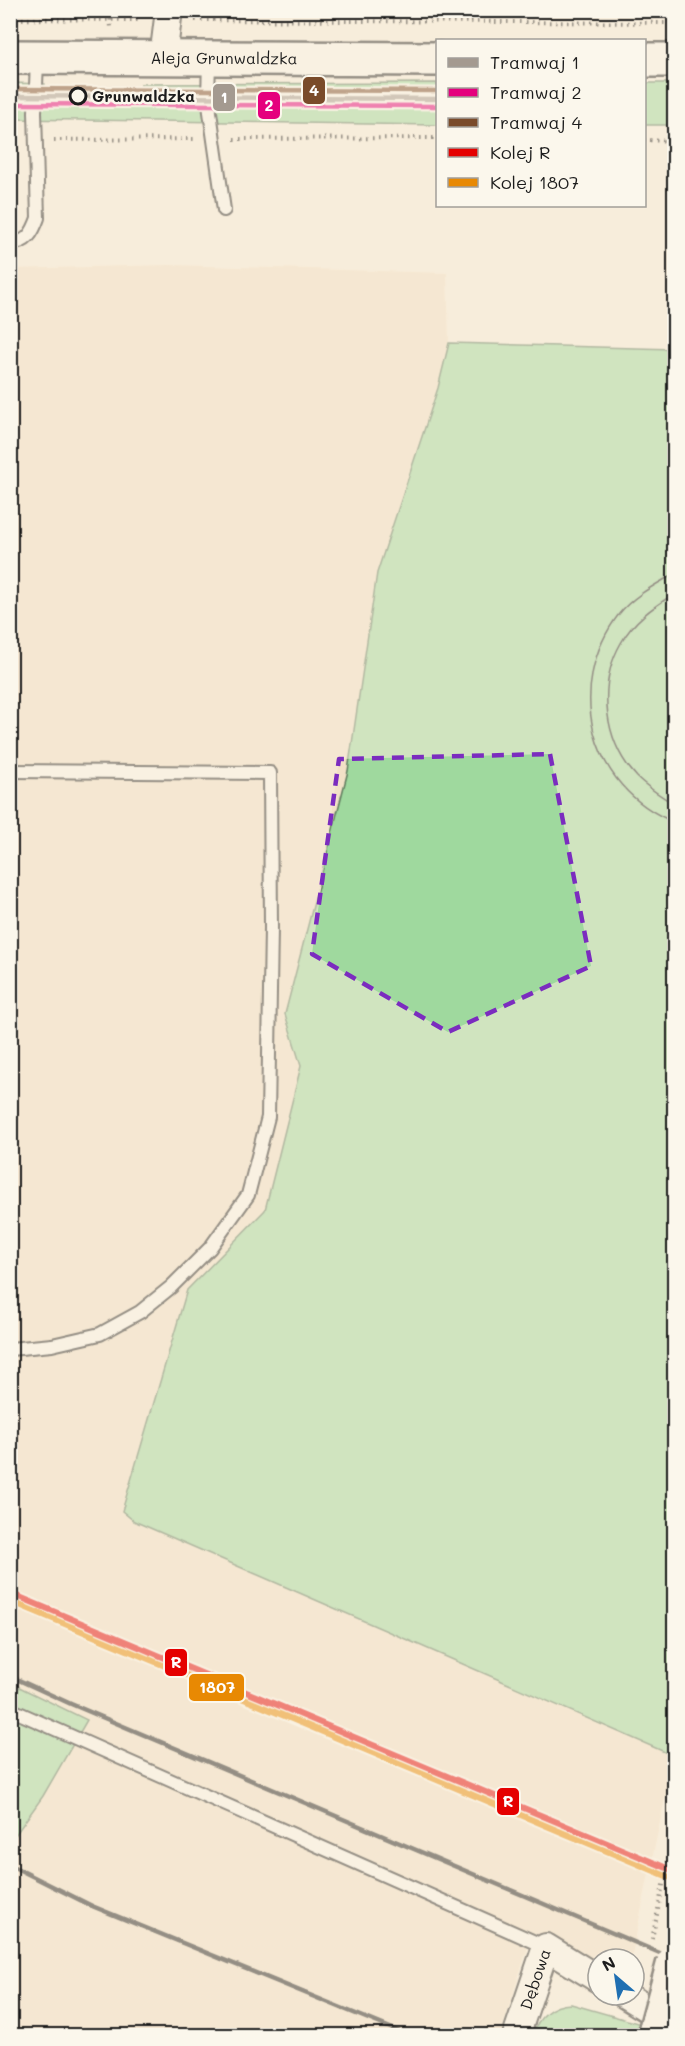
<svg xmlns="http://www.w3.org/2000/svg" width="685" height="2046" viewBox="0 0 685 2046" font-family="Mali,sans-serif">
  <style>
    .built { fill: #f2e1c7 }
    .green { fill: #9fd99e; stroke: #5e7a5d; stroke-width: 1.5 }
    .lines { fill: none; stroke-linecap: round; stroke-linejoin: round }
    .lane-casing { stroke: #1c1c1c; stroke-width: 16 }
    .street-casing { stroke: #1c1c1c; stroke-width: 30 }
    .secondary-casing { stroke: #1c1c1c; stroke-width: 38 }
    .path { stroke: #1c1c1c; stroke-width: 4; stroke-dasharray: 1.5 4.5; stroke-linecap: butt }
    .lane { stroke: #fbf7ec; stroke-width: 12 }
    .street { stroke: #fbf7ec; stroke-width: 26 }
    .secondary { stroke: #fbf7ec; stroke-width: 33 }
    .tram { stroke: #1c1c1c; stroke-width: 1.5 }
    .rail { stroke: #1c1c1c; stroke-width: 4.5 }
    .secondary-bridge-casing { stroke: #1c1c1c; stroke-width: 38; stroke-linecap: butt }
    .path-bridge { stroke: #1c1c1c; stroke-width: 4; stroke-dasharray: 1.5 4.5; stroke-linecap: butt }
    .secondary-bridge { stroke: #fbf7ec; stroke-width: 33 }
    .rail-1-casing { stroke: #fbf7ec; stroke-width: 10 }
    .rail-2-casing { stroke: #fbf7ec; stroke-width: 10 }
    .rail-1 { stroke: #e50000; stroke-width: 6 }
    .rail-2 { stroke: #e88903; stroke-width: 6 }
    .tram-1-casing { stroke: #fbf7ec; stroke-width: 9 }
    .tram-2-casing { stroke: #fbf7ec; stroke-width: 9 }
    .tram-3-casing { stroke: #fbf7ec; stroke-width: 9 }
    .tram-1 { stroke: #a49a90; stroke-width: 4.5 }
    .tram-2 { stroke: #e5007d; stroke-width: 4.5 }
    .tram-3 { stroke: #7a4b2a; stroke-width: 4.5 }
    .marked { fill: none; stroke: #7b2cbf; stroke-width: 4.5; stroke-dasharray: 12 8; stroke-linejoin: round }
    .stop-dot { fill: #fbf7ec; stroke: #1c1c1c; stroke-width: 3 }
    .labels { text-anchor: middle; stroke-width: 5; stroke-linejoin: round; paint-order: stroke }
    .street-label { font-size: 16px; fill: #1c1c1c; stroke: #fbf7ec }
    .stop-label { font-size: 16px; font-weight: bold; fill: #1c1c1c; stroke: #fbf7ec; text-anchor: start }
    .line-badge { stroke: #fbf7ec; stroke-width: 2 }
    .badge-label { font-size: 16px; text-anchor: middle; font-weight: bold; fill: #fff }
  </style>
  <rect width="100%" height="100%" fill="#f7eddb"/>
  <filter id="ink" filterUnits="userSpaceOnUse"><feTurbulence type="fractalNoise" baseFrequency=".0167" numOctaves="2"/><feDisplacementMap in="SourceGraphic" scale="12" xChannelSelector="R" yChannelSelector="G"/><feConvolveMatrix kernelMatrix="1 2 1 2 8 2 1 2 1" color-interpolation-filters="sRGB"/></filter>
  <g filter="url(#ink)">
    <path class="built" d="M170,265L447,273L449,343L438,388L377,573L348,771L285,1014L301,1066L265,1210L187,1290L134,1521L674,1756L631,1959H598V1967L530,1941L500,2035H11V1841L43,1796L76,1738L11,1707V269Z"/>
    <path class="green" d="M11,83L45,84V92H140L141,84L437,83V125L11,119Z
      M644,83H674V125H645Z
      M449,343L674,349V1756L134,1521L122,1511L187,1290L265,1210L301,1066L285,1014L348,771L377,573L438,388Z
      M11,1683L87,1720L43,1796L11,1841Z
      M571,2004L641,2024L638,2035L532,2036C538,2017 551,2005 571,2004Z"/>
    <g class="lines">
      <g class="lane-casing">
        <path id="lane" d="M209,60L208,98L224,210
          M10,243C27,244 33,232 38,218L35,112L37,60
          M10,771L270,773L271,928L268,1117L248,1195L210,1248L171,1287L140,1312L100,1334L52,1345L10,1349
          M10,1709L546,1947"/>
      </g>
      <g class="street-casing">
        <g id="street">
          <path d="M163,58L169,10"/>
          <path d="M625,1995L674,2025"/>
          <path id="s1" d="M516,2036L546,1947L598,1979"/>
        </g>
      </g>
      <g class="secondary-casing">
        <g id="secondary">
          <path id="s2" d="M10,57L438,59"/>
          <path d="M644,60H674"/>
        </g>
      </g>
      <path class="path" d="M110,13L111,28
        M10,19L140,20
        M195,20L674,23
        M234,139L438,138
        M54,140L194,139
        M644,140L674,141"/>
      <use href="#lane" class="lane"/>
      <use href="#street" class="street"/>
      <use href="#secondary" class="secondary"/>
      <path class="tram" d="M674,574C655,585 633,596 619,614C564,686 589,788 674,822
        M674,594C653,607 633,621 621,643C597,685 604,742 637,777C648,788 661,796 674,804"/>
      <path class="rail" d="M10,1676L71,1704L674,1959
        M10,1865L92,1906L410,2036"/>
      <g class="secondary-bridge-casing">
        <path id="secondary-bridge" d="M654,2036L674,1962"/>
      </g>
      <path class="path-bridge" d="M652,1939L674,1831"/>
      <use href="#secondary-bridge" class="secondary-bridge"/>
      <g class="rail-1-casing">
        <path id="rail-1" d="M10,1593L674,1871"/>
      </g>
      <g class="rail-2-casing">
        <path id="rail-2" d="M10,1601L671,1878"/>
      </g>
      <use href="#rail-1" class="rail-1"/>
      <use href="#rail-2" class="rail-2"/>
      <g class="tram-1-casing">
        <path id="tram-1" d="M10,96L438,99"/>
      </g>
      <g class="tram-2-casing">
        <path id="tram-2" d="M10,104L438,106"/>
      </g>
      <g class="tram-3-casing">
        <path id="tram-3" d="M10,89L438,91"/>
      </g>
      <use href="#tram-1" class="tram-1"/>
      <use href="#tram-2" class="tram-2"/>
      <use href="#tram-3" class="tram-3"/>
    </g>
  </g>
  <path d="M0 0H685V2046H0ZM550,754L591,966L448,1032L312,954L339,759Z" fill="#f7eddb" fill-opacity=".55" fill-rule="evenodd"/>
  <path class="marked" d="M550,754L591,966L448,1032L312,954L339,759Z"/>
  <circle class="stop-dot" cx="78" cy="96" r="8"/>
  <g class="labels">
    <g class="street-label">
      <text dy="6" stroke="none"><textPath href="#s2" startOffset="214">Aleja Grunwaldzka</textPath></text>
      <text dy="6" stroke="none"><textPath href="#s1" startOffset="60">Dębowa</textPath></text>
    </g>
    <g class="stop-label">
      <text x="92" y="102">Grunwaldzka</text>
    </g>
  </g>
  <g class="line-badge">
    <rect x="302" y="76" width="24" height="29" rx="6" fill="#7a4b2a"/>
    <rect x="212" y="83" width="24" height="29" rx="6" fill="#a49a90"/>
    <rect x="257" y="91" width="24" height="29" rx="6" fill="#e5007d"/>
    <rect x="164" y="1648" width="24" height="29" rx="6" fill="#e50000"/>
    <rect x="188" y="1673" width="57" height="29" rx="6" fill="#e88903"/>
    <rect x="496" y="1787" width="24" height="29" rx="6" fill="#e50000"/>
  </g>
  <g class="badge-label">
    <text x="314" y="96">4</text>
    <text x="224" y="103">1</text>
    <text x="269" y="111">2</text>
    <text x="176" y="1668">R</text>
    <text x="217" y="1693">1807</text>
    <text x="508" y="1807">R</text>
  </g>
  <rect width="685" height="2046" fill="none" stroke="#fbf7ec" stroke-width="36"/>
  <rect x="18" y="18" width="649" height="2010" fill="none" stroke="#1c1c1c" stroke-width="2" filter="url(#ink)"/>
  <rect x="436" y="39" width="210" height="168" fill="#fbf7ec" stroke="#a29f99" stroke-width="1.5"/>
  <rect x="448" y="58" width="30" height="9" fill="#a49a90" stroke="#a29f99" stroke-width="1.5"/>
  <text x="490" y="69" font-size="18" fill="#1c1c1c">Tramwaj 1</text>
  <rect x="448" y="88" width="30" height="9" fill="#e5007d" stroke="#a29f99" stroke-width="1.5"/>
  <text x="490" y="99" font-size="18" fill="#1c1c1c">Tramwaj 2</text>
  <rect x="448" y="118" width="30" height="9" fill="#7a4b2a" stroke="#a29f99" stroke-width="1.5"/>
  <text x="490" y="129" font-size="18" fill="#1c1c1c">Tramwaj 4</text>
  <rect x="448" y="148" width="30" height="9" fill="#e50000" stroke="#a29f99" stroke-width="1.5"/>
  <text x="490" y="159" font-size="18" fill="#1c1c1c">Kolej R</text>
  <rect x="448" y="178" width="30" height="9" fill="#e88903" stroke="#a29f99" stroke-width="1.5"/>
  <text x="490" y="189" font-size="18" fill="#1c1c1c">Kolej 1807</text>
  <g transform="translate(616 1977) rotate(331)"><circle r="28" fill="#fbf7ec" stroke="#a29f99" stroke-width="1.5"/>
  <path d="M0-4.5L10 22L0 15L-10 22Z" fill="#1f6fb2"/>
  <text y="-9" font-size="16" font-weight="bold" text-anchor="middle" fill="#1c1c1c">N</text>
  </g>
</svg>
